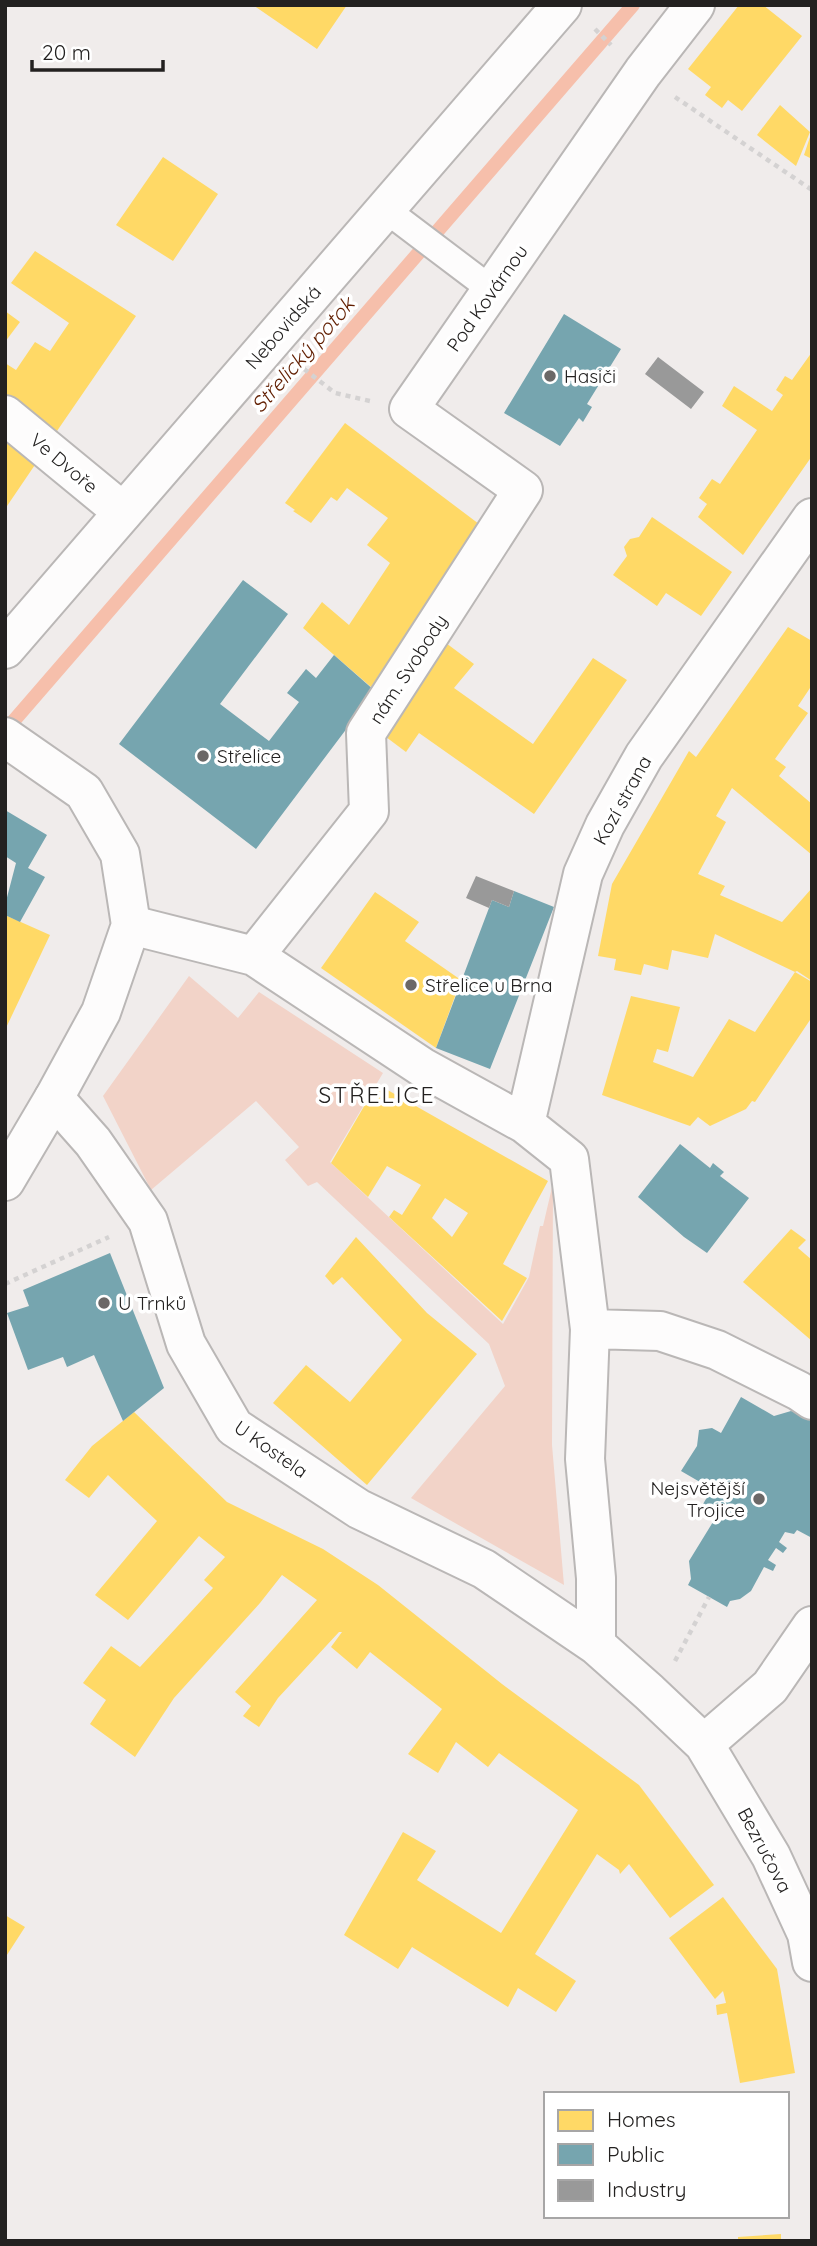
<svg xmlns="http://www.w3.org/2000/svg" width="817" height="2246" viewBox="0 0 817 2246" font-family="Quicksand,sans-serif">
  <style>
    .green { fill: #f2d3c8 }
    .homes { fill: #ffd966; fill-rule: evenodd }
    .public { fill: #76a5af }
    .industry { fill: #999 }
    .lines { fill: none; stroke-linecap: round; stroke-linejoin: round }
    .stream { stroke: #f6bfab; stroke-width: 14 }
    .lane-casing { stroke: #bab7b6; stroke-width: 30 }
    .street-casing { stroke: #bab7b6; stroke-width: 42 }
    .secondary-casing { stroke: #bab7b6; stroke-width: 42 }
    .path { stroke: #d4d2d2; stroke-width: 4.5; stroke-dasharray: 5 5; stroke-linecap: butt }
    .lane { stroke: #fdfcfc; stroke-width: 26 }
    .street { stroke: #fdfcfc; stroke-width: 38 }
    .secondary { stroke: #fdfcfc; stroke-width: 38 }
    .poi-dot { fill: #6b6867; stroke: #fff; stroke-width: 2.5 }
    .labels { text-anchor: middle; stroke-width: 7; stroke-linejoin: round; paint-order: stroke }
    .street-label { font-size: 19px; fill: #232120; stroke: #fff }
    .poi-label { font-size: 19px; fill: #232120; stroke: #fff; text-anchor: start }
    .water-label { font-size: 21px; font-style: italic; fill: #611e00; stroke: #fff }
    .quarter-label { font-size: 23px; letter-spacing: 2px; fill: #232120; stroke: #fff }
  </style>
  <rect width="100%" height="100%" fill="#f0eceb"/>
  <path class="green" d="M189,976L238,1018L259,992L383,1073L330,1162L503,1324L529,1277L540,1226H543L553,1183L552,1445L564,1585L411,1498L505,1386L489,1344L317,1182L308,1186L285,1160L299,1147L256,1101L151,1190L103,1096Z"/>
  <path class="homes" d="M253,5H347L317,49Z
    M739,5H763L802,36L742,111L728,100L722,108L705,95L711,87L688,69Z
    M780,105L810,132L796,166L757,135Z
    M811,134H812V159L804,155Z
    M163,157L218,194L173,261L116,225Z
    M35,251L136,316L57,431L5,394V363L16,370L35,342L50,351L69,323L11,283Z
    M5,311L20,322L5,342Z
    M812,352V456L743,555L698,517L707,504L699,498L712,479L720,484L757,430L722,406L734,386L772,411L783,395L776,390L785,376L792,380Z
    M345,423L479,524L371,687L303,628L322,602L349,625L390,563L367,545L388,518L347,488L337,501L331,497L311,523L293,511L295,510L285,503Z
    M5,426L43,453L5,509Z
    M652,517L732,572L701,616L666,593L657,606L613,575L627,556L624,547L630,539L639,537Z
    M788,627L812,641V685L798,706L808,713L775,759L786,767L779,776L812,804V855L732,788L716,816L726,822L698,874L725,886L720,895L782,922L812,888V981L797,971L795,972L812,982V1017L755,1102L752,1101L746,1109L710,1126L698,1117L690,1126L602,1095L631,996L680,1007L668,1052L657,1049L653,1062L693,1077L729,1019L755,1032L795,972L715,934L708,958L672,950L668,970L644,964L641,975L614,970L616,959L598,956L612,884L689,751L696,757Z
    M446,643L474,664L454,688L533,744L593,658L627,680L534,814L419,733L406,752L382,734Z
    M375,892L419,922L405,941L461,980L436,1048L321,968Z
    M5,915L50,935L5,1030Z
    M377,1084L548,1181L503,1264L527,1278L502,1321L389,1217L394,1210L402,1215L421,1185L387,1166L368,1197L331,1163ZM445,1198L468,1213L452,1237L432,1218Z
    M791,1229L806,1240L798,1248L812,1260V1341L743,1282Z
    M356,1237L427,1313L477,1354L367,1485L273,1403L306,1365L350,1402L402,1340L342,1277L333,1285L325,1276Z
    M134,1412L227,1502L323,1549L378,1585L502,1684L639,1785L714,1885L670,1918L629,1864L620,1874L619,1870L597,1854L535,1954L576,1981L556,2012L518,1988L508,2007L412,1947L398,1969L344,1935L403,1832L436,1851L417,1880L501,1933L578,1810L499,1753L488,1767L456,1742L438,1773L408,1754L442,1709L370,1652L357,1669L331,1647L342,1632H339L278,1698L259,1727L243,1716L251,1706L235,1692L317,1600L282,1575L260,1603L174,1698L135,1757L90,1724L106,1700L83,1683L111,1646L140,1667L213,1588L204,1580L225,1557L199,1536L128,1620L95,1595L157,1521L108,1475L89,1498L65,1480L92,1446Z
    M723,1897L777,1969L795,2073L740,2083L727,2013L717,2015L716,2005L726,2003L723,1991L715,1999L669,1938Z
    M5,1915L25,1927L5,1958Z
    M781,2234V2241H738V2237Z"/>
  <path class="public" d="M564,314L621,349L587,404L592,407L583,422L579,418L560,446L504,413Z
    M243,580L288,614L220,704L269,741L299,702L287,693L306,669L316,678L334,655L375,691L256,849L119,744Z
    M5,810L47,835L28,868L45,877L20,922L5,915V905L16,863L5,856Z
    M514,891L554,907L490,1069L436,1048L492,900L509,907Z
    M680,1144L710,1168L713,1163L724,1172L720,1176L749,1198L707,1253L684,1237L638,1197Z
    M110,1253L164,1388L123,1421L94,1355L67,1367L63,1357L28,1370L7,1313L29,1306L23,1290Z
    M741,1397L774,1416L791,1411L812,1417V1538L797,1530L794,1534L785,1532L779,1542L787,1548L783,1553L776,1548L768,1560L776,1565L773,1571L764,1567L751,1591L740,1599L730,1601L727,1607L688,1585L691,1579L689,1561L716,1517L700,1509L712,1489L681,1471L697,1446L699,1430L712,1428L721,1433Z"/>
  <path class="industry" d="M658,357L704,392L691,409L645,374Z
    M476,876L514,891L509,907L492,900L489,908L466,898Z"/>
  <g class="lines">
    <path class="stream" d="M5,731L633,5"/>
    <g class="lane-casing">
      <path id="lane" d="M385,209L492,290"/>
    </g>
    <g class="street-casing">
      <path id="street" d="M5,415L123,512
        M131,925L254,956
        M54,1098L93,1142L148,1221L186,1344L234,1427L359,1509L484,1569L596,1645L649,1692L704,1744L771,1856L807,1934L812,1962
        M525,1124L583,874L605,825L644,756L812,518
        M590,1329L660,1331L717,1350L799,1391L812,1400
        M596,1645V1578L585,1459L590,1329L569,1159L525,1124L422,1067L254,956L369,811L366,733L523,490L409,409L643,72L695,5
        M704,1744L770,1687L812,1626"/>
    </g>
    <g class="secondary-casing">
      <path id="secondary" d="M5,649L562,5
        M5,737L84,792L120,854L131,925L101,1012L54,1098L5,1181"/>
    </g>
    <path class="path" d="M595,29L611,45
      M675,97L812,190
      M304,369L335,393L370,401
      M5,1284L109,1237
      M675,1661L709,1597"/>
    <use href="#lane" class="lane"/>
    <use href="#street" class="street"/>
    <use href="#secondary" class="secondary"/>
  </g>
  <g class="poi-dot">
    <circle cx="550" cy="376" r="7"/>
    <circle cx="203" cy="756" r="7"/>
    <circle cx="411" cy="985" r="7"/>
    <circle cx="104" cy="1303" r="7"/>
    <circle cx="759" cy="1499" r="7"/>
  </g>
  <g class="labels">
    <g class="street-label">
      <text transform="translate(487 298) rotate(-55)" y="7">Pod Kovárnou</text>
      <text transform="translate(283 327) rotate(-49)" y="7">Nebovidská</text>
      <text transform="translate(64 463) rotate(40)" y="7">Ve Dvoře</text>
      <text transform="translate(408 669) rotate(-57)" y="7">nám. Svobody</text>
      <text transform="translate(622 800) rotate(-61)" y="7">Kozí strana</text>
      <text transform="translate(271 1449) rotate(35)" y="7">U Kostela</text>
      <text transform="translate(765 1850) rotate(62)" y="7">Bezručova</text>
    </g>
    <g class="poi-label">
      <text x="564" y="383">Hasiči</text>
      <text x="217" y="763">Střelice</text>
      <text x="425" y="992">Střelice u Brna</text>
      <text x="118" y="1310">U Trnků</text>
      <text x="745" y="1495" text-anchor="end">Nejsvětější<tspan x="745" dy="22">Trojice</tspan></text>
    </g>
    <g class="water-label">
      <text transform="translate(303 355) rotate(-49)" y="7">Střelický potok</text>
    </g>
    <g class="quarter-label">
      <text x="377" y="1103">STŘELICE</text>
    </g>
  </g>
  <rect width="817" height="2246" fill="none" stroke="#232120" stroke-width="14"/>
  <rect x="544" y="2092" width="245" height="126" fill="#ffffff" stroke="#a7a6a6" stroke-width="2"/>
  <rect x="558" y="2110" width="35" height="21" fill="#ffd966" stroke="#a7a6a6" stroke-width="2"/>
  <text x="607" y="2127" font-size="21" fill="#232120">Homes</text>
  <rect x="558" y="2144" width="35" height="21" fill="#76a5af" stroke="#a7a6a6" stroke-width="2"/>
  <text x="607" y="2162" font-size="21" fill="#232120">Public</text>
  <rect x="558" y="2180" width="35" height="21" fill="#999999" stroke="#a7a6a6" stroke-width="2"/>
  <text x="607" y="2197" font-size="21" fill="#232120">Industry</text>
  <path d="M32 60v10h131v-10" fill="none" stroke="#232120" stroke-width="3.5"/>
  <text x="42" y="60" font-size="21" fill="#232120" stroke="#ffffff" stroke-width="5" paint-order="stroke">20 m</text>
</svg>
